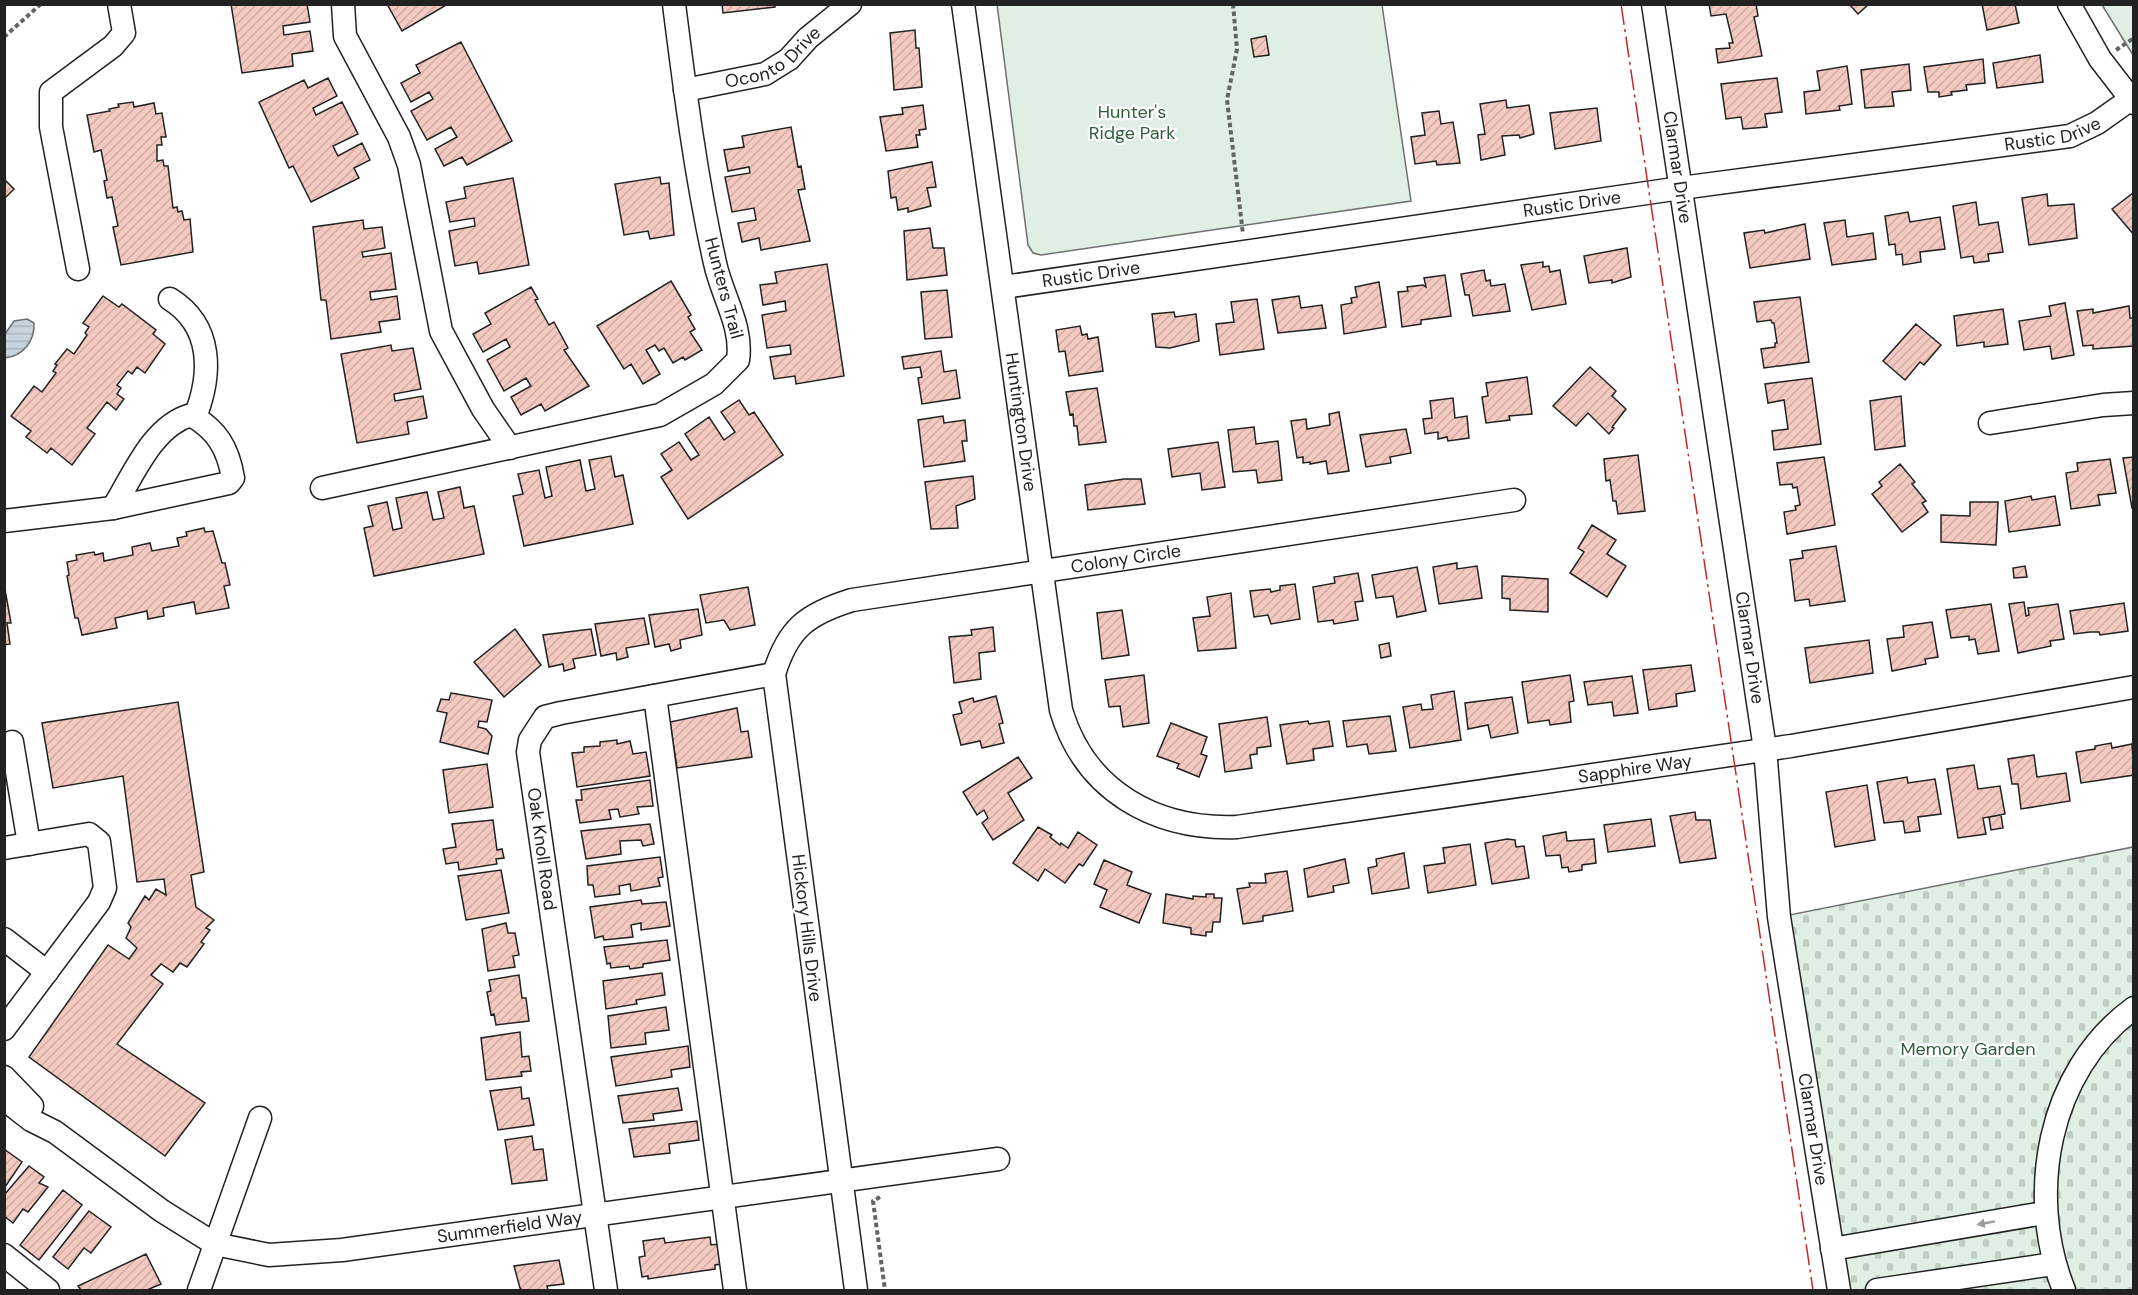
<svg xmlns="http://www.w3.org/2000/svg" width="2138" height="1295" viewBox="0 0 2138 1295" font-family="'DM Sans',sans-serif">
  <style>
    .green { fill: #e0efe3; stroke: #6f6f6f; stroke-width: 1.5 }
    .cemetery { fill: url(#cemetery-stones); stroke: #6f6f6f; stroke-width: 1.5 }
    .water { fill: url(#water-rules); stroke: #6f6f6f; stroke-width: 1.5 }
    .building { fill: url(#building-hatch); stroke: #222; stroke-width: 1.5 }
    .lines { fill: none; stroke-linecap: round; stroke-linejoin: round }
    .minor-casing { stroke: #222; stroke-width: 25 }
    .path { stroke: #646464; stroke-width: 4; stroke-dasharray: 4.5 3; stroke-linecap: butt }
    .minor { stroke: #fff; stroke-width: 22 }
    .power { stroke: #c62828; stroke-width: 1.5; stroke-dasharray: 21 4.5 3 4.5; stroke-linecap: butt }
    .oneway { fill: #9c9c9c }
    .labels { text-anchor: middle; stroke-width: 4.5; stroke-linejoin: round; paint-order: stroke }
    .street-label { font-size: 18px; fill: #222; stroke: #fff }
    .park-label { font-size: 18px; fill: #2f5e38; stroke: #fff }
  </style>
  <defs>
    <pattern id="cemetery-stones" width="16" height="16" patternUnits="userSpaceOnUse" patternTransform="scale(1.5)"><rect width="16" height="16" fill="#e0efe3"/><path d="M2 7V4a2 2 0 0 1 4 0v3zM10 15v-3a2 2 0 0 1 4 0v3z" fill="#c0cdc2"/></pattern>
    <pattern id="water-rules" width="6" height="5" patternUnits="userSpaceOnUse" patternTransform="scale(1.5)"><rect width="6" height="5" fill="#c7d3dd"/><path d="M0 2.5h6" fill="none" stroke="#abb5bd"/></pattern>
    <pattern id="building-hatch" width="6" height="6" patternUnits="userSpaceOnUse" patternTransform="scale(1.5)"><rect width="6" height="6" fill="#f3c9c0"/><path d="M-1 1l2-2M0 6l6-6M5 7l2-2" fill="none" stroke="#d0aca5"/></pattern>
  </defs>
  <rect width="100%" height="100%" fill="#fff"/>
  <path class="green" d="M997,4L1382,5L1411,201L1041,255L1033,253L1028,245Z
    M2102,5H2133V55Z"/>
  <path class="cemetery" d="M2133,847V1290H1839L1779,917Z"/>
  <path class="water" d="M27,319L34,323C35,341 23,356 5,358V334L14,321Z"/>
  <path class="building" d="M231,4H307L310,22L283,26L284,35L310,31L313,51L292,54L293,66L242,73Z
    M387,4H448L402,31Z
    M722,4H775V7L723,13Z
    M1709,4H1756L1758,16L1754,17L1762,56L1718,63L1716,49L1730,48L1729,43H1733L1726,14L1711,16Z
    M1849,4H1869L1858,14Z
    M1982,4H2015L2019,23L1987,30Z
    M915,30L916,48H919L922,87L894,90L890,33Z
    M1266,36L1269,55L1254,57L1251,39Z
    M461,42L512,141L467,165L462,157L444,166L435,149L457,137L451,127L427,140L411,111L433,99L429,92L411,102L401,83L420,73L416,65Z
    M2040,55L2043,82L1997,88L1993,63Z
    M1983,59L1985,83L1966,85L1967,90L1951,92L1952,95L1939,97V92H1928L1924,67Z
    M1909,64L1911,90L1892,92L1894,106L1865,108L1861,70Z
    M1847,66L1852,104L1839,106L1840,110L1806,114L1804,92L1820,90L1817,71Z
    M328,78L337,96L313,108L316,115L342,102L358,134L333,146L338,156L362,143L370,160L354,168L359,178L311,202L293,166L289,168L259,102L304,80L308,88Z
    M1777,78L1782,112L1765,114L1767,127L1743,129L1741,117L1726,119L1721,84Z
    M1506,100L1507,108L1529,105L1534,134L1520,138L1519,135L1502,136L1505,155L1481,160L1478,135L1485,134L1480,104Z
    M133,102L134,107L154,103L156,114L162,113L166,137H161L162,145H157V161L163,160L164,166H168L173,208L177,207L178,212L182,211L184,220L190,219L193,252L121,265L113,227L118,226L112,197L107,198L104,181L107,180L101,150L94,152L87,115L110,111L109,109L119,107L118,104Z
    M923,105L926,129L919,130L920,135H916L918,147L886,151L880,117L903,114L902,108Z
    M1597,108L1601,141L1555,149L1550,113Z
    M1439,111L1441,124L1453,122L1460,163L1437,165L1436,161L1415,164L1411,137L1425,135L1422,113Z
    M791,127L798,167L801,166L805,189L798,190L810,241L761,250L759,238L742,242L738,223L756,220L754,208L732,212L725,177L750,173L749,167L728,171L724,150L744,147L742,136Z
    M932,162L936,187L927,188L931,206L908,212V208L898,210L896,197L891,198L888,171Z
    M660,177L661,184L669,183L674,235L650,239L648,231L624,235L615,184Z
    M513,178L529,265L479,274L477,262L455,266L449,231L475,226L474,218L450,222L446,202L466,198L464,187Z
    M4,179L14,189L4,199Z
    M2133,193L2134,194V235L2112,209Z
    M2047,194L2048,206L2074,204L2077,238L2029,245L2022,198Z
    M1976,202L1979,225L1998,222L2003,252L1988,254L1989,261L1974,263L1973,256L1961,258L1953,206Z
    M1908,212L1910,222L1940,217L1945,249L1920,252L1921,262L1903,265L1902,254L1896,255L1895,244L1889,245L1885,216Z
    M363,220L364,229L382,227L385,248L362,252L363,257L391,253L396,289L370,292L371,300L397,296L400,319L379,322L381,332L331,339L326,300H321L313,227Z
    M1845,220L1847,237L1873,233L1876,259L1832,265L1824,223Z
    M1805,224L1810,259L1750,268L1744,233L1764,230L1765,233Z
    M930,228L933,248H944L947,275L907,280L904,231Z
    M1627,248L1631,277L1612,283V280L1589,283L1584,256Z
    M1543,262V267L1549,266L1550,272L1560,270L1566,304L1532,310L1521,265Z
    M827,264L844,376L796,384L795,376L774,379L770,357L791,354L790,345L767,348L762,315L786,311L785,301L763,305L760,285L777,283L775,272Z
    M1484,270L1486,281L1490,280L1491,286L1505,284L1510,311L1473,316L1469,295H1465L1461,274Z
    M1445,275L1451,316L1421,320V324L1402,327L1398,292L1408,291L1407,287L1423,285L1426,287L1424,278Z
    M671,281L691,315L688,317L695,329L690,332L702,350L685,360L683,357L673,363L664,348L659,351L655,345L646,350L660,374L643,384L631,364L624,369L597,326Z
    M1379,282L1386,327L1344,334L1341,305L1352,303L1351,298L1357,297L1355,287Z
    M531,287L538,299L535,300L549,325L554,322L568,348L564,350L589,386L545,411L541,404L521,415L511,397L531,386L526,378L504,391L487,360L510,347L506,339L483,352L473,334L491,324L485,313Z
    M947,290L952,337L925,339L921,292Z
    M103,296L119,307L122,304L156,330L153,334L165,344L145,373L137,367L132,374L128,371L117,385L121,388L117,394L124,399L116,410L107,402L87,428L95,434L72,465L51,448L47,453L26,437L31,431L11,416L34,386L42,392L56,373L53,371L57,365L55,364L67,349L74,354L87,335L85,333L89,327L83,323Z
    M1299,296L1301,308L1322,305L1326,328L1278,333L1272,300Z
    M1800,297L1809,362L1764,368L1761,349L1775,347V343H1777L1774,323H1772L1771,320L1757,322L1754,302Z
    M1257,299L1264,349L1220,355L1216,324L1234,322L1231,302Z
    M2065,303L2074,355L2052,359L2050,346L2024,350L2019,321L2051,316L2049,306Z
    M2129,306L2130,318H2134V346L2093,349V345L2083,346L2077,311L2093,309V313Z
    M2003,309L2008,344L1984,347V342L1957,346L1954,316Z
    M1174,312L1175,317L1196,314L1199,341L1170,348L1156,347L1152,314Z
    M1916,324L1941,345L1924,365L1920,362L1905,380L1883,361Z
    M1080,326L1082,335L1087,334L1088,339L1098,337L1103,371L1069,376L1065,351L1059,352L1056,330Z
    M391,345L392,351L413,348L421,389L394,394L395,401L423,396L427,418L407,422L409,434L357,443L341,354Z
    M941,351L944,372L956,370L960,398L922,404L918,378L922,377L920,367L904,369L902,357Z
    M1590,367L1616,391L1612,396L1626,409L1612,427L1614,428L1609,434L1588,413L1576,426L1553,406Z
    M1527,377L1532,414L1509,416L1510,420L1486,423L1482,397L1488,396L1486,383Z
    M1812,378L1821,444L1774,450L1772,431L1788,429L1784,400L1768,403L1765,384Z
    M1097,388L1106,442L1079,445L1077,426H1074L1073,414L1070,415L1066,392Z
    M1901,396L1905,446L1875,450L1870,401Z
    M1453,398L1455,418L1467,416L1469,438L1448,441L1447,437L1438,439V432L1425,434L1423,419L1432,418L1430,401Z
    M739,400L749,415L754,412L783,455L688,519L661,477L672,470L661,454L679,442L691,460L699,455L685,434L709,417L724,440L735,432L721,412Z
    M1339,412L1349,471L1328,474L1326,461L1310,464V462L1303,463V457L1297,458L1291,421L1306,419L1307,429L1330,425L1329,414Z
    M943,416L944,423L965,420L967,441H962L965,461L924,467L918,420Z
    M1254,427L1256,444L1278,441L1282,480L1258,483L1256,470L1233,472L1228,430Z
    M1406,429L1411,453L1390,457L1391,463L1366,467L1360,435Z
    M1218,442L1225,487L1202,490L1200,473L1172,477L1168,449Z
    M1638,455L1645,511L1618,514L1616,501H1613L1610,480L1606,481L1604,459Z
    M611,456L615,477L623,475L633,524L524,546L513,496L523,494L518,474L539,470L545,498L552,496L546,467L580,460L586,491L595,489L589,460Z
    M1824,457L1835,525L1787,534L1784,512L1796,510L1795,506L1800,505L1797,487L1793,488L1792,484L1780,485L1777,463Z
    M2134,457V508H2132L2123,458Z
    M2110,459L2116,493L2098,495L2100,505L2071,509L2066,473L2078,471L2077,463Z
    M1900,464L1915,482L1912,484L1926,501L1922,503L1928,512L1902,532L1872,494L1882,486L1879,482Z
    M973,476L975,499L956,506L958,528L931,529L925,482Z
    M1124,479H1141L1145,504L1088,510L1085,485Z
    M460,487L464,508L474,506L484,554L374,576L364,528L373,526L368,506L387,502L393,530L402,528L396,498L427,492L433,520L444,518L438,492Z
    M2031,496L2032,500L2055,496L2060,525L2009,532L2005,501Z
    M1970,502H1998L1996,545L1941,542V515L1970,516Z
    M1592,525L1616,540L1607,554L1626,566L1607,597L1570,573L1584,552L1578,548Z
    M204,528L205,532L213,531L222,563H225L230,585L224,586L229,608L196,614L194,602L163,608L164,616L148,619L147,611L115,618L117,628L82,635L78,618H75L67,576L69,575L67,562L77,560L76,555L94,552L95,555L103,553L104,561L133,555L132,547L150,543L152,551L179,546L177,538L187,536L186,532Z
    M1836,546L1845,601L1810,606L1809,599L1795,601L1790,560L1803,558L1802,551Z
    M1457,563V569L1477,566L1482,598L1439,604L1433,567Z
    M2025,566L2027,577L2014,578L2013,568Z
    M1417,567L1426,611L1397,617L1393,596L1376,598L1372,575Z
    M1358,573L1363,601L1355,602L1358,620L1334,624L1333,620L1318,622L1313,587L1335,583L1334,577Z
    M1502,576L1548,579V612L1510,610V599L1502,598Z
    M4,584L11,623H7L10,644L4,645Z
    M1295,584L1300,619L1271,624L1268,615L1254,617L1250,591L1270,589L1271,592L1280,590V586Z
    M748,587L755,625L730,630L724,620L706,623L700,595Z
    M1231,593L1236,648L1198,651L1193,618L1210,616L1207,597Z
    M2024,602L2026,616L2029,615L2028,608L2058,604L2064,639L2050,641L2051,646L2018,653L2009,604Z
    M2124,603L2128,631L2100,635L2099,632H2090L2074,634L2070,611Z
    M1991,604L1999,651L1978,654L1975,639L1969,640V636L1951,638L1946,610Z
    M698,609L702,635L680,640L681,648L671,651L669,644L655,647L649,615Z
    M1122,610L1129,655L1102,659L1097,613Z
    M644,618L649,644L626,648L628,657L617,660L616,653L601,656L595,624Z
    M1932,622L1938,657L1925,659L1926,664L1892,671L1887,639L1904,637L1903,626Z
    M993,627L995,651L979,653L981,679L954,683L949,637L972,635L971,630Z
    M515,629L541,665L504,697L474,662Z
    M591,629L596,655L573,659L575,668L564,671L563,664L549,667L543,635Z
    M1869,640L1873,673L1810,683L1805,648Z
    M1389,643L1391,656L1381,658L1379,645Z
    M1691,665L1695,691L1676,694L1677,706L1649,710L1643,670Z
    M1144,675L1149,723L1123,727L1120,706L1109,707L1105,680Z
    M1570,675L1574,701L1569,702L1571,722L1550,725L1549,720L1528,723L1522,682Z
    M1632,676L1638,713L1614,716L1612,702L1588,705L1584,682Z
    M1454,691L1461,740L1410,748L1403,707L1421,704L1422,710L1433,709L1431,695Z
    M451,693L492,700L487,722L479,721L478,727L486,729L492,736L488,754L440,742L447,713L437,711L441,699L449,700Z
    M996,696L1003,723L999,724L1004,743L982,748L980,741L961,745L953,715L962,713L959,702L973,698L974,702Z
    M1512,697L1518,733L1491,738L1488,725L1468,729L1465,703Z
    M178,702L204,872L191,875L196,907L214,920L206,928L210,930L201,942L204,944L187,967L180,963L173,972L161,964L151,975L163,984L117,1044L205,1103L165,1156L29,1057L108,945L129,959L137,948L126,938L131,927L128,923L145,896L149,900L156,889L166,895L164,879L137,882L123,776L53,788L42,723Z
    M737,708L741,732L748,731L752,757L677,768L670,722Z
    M1390,716L1396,751L1369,754L1367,744L1347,747L1343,721Z
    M1267,717L1271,746L1257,748V754L1250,755L1252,768L1225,772L1219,724Z
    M1308,721L1309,724L1329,721L1333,746L1313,749L1314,760L1287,764L1280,725Z
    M1171,723L1207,737L1201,754L1207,756L1199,777L1177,768L1179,764L1157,756Z
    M617,740V744L630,741L633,754L646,752L650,776L577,787L572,753L584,752V747L600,746V742Z
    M2111,743L2112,748L2132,744L2134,775L2081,783L2076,752L2095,749V746Z
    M2034,755L2037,777L2066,773L2070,801L2021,809L2018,784H2012L2008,759Z
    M1018,757L1032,778L1008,793L1024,820L993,840L982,823L988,818L984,810L977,815L963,792Z
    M487,764L493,807L449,813L443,770Z
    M1974,765L1978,789L2000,786L2005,814L1983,818L1986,834L1958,838L1947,769Z
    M1907,777L1908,783L1935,779L1941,814L1918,817L1920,831L1905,833L1903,821L1884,823L1877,782Z
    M650,780L653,806L637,807L639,814L620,817L618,809L609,810L611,819L580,823L576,800H582L581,790Z
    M1867,785L1875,840L1835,847L1826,792Z
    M1695,812L1696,820H1710L1716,858L1680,863L1670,816Z
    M2001,815L2003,828L1991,830L1989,817Z
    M1651,819L1655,846L1608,852L1604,825Z
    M493,820L497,850L502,849L504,858L496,859L497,864L459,870L458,862L446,864L443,849L456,847L452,824Z
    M650,824L654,844L643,846L641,840L620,841L621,854L586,859L581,831Z
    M1038,827L1052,835L1050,837L1060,845L1061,843L1068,848L1078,832L1097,845L1083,866L1079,864L1065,883L1045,869L1038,881L1013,863Z
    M1566,832L1567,841L1594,839L1596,863L1582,865V870L1569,872L1568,867L1562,868L1560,855L1546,856L1543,836Z
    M1507,839L1515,840L1516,847L1524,846L1529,878L1492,884L1485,843Z
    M1470,844L1476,885L1428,893L1424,866L1445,863L1443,848Z
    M1404,853L1409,888L1372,894L1368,868L1377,866L1376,859Z
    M660,857L663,877L658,878L660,886L631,891L630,884L619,886L620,894L595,897L593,885H588L587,866Z
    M1345,859L1349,883L1333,886L1334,892L1308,897L1304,869Z
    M1104,860L1132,872L1127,885L1151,894L1139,923L1100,907L1107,890L1094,884Z
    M501,870L509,913L466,920L458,876Z
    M1287,871L1293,911L1263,916V921L1243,924L1237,889L1250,887L1249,883H1266L1265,874Z
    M1166,894L1193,899V896L1206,897V894H1214V898H1222L1220,922H1213L1212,932H1206V936L1191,934V928L1163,923Z
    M641,900L642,904L666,902L670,926L641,930V923L631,925L633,937L604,940L603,936L595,938L590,907Z
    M506,923L508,933H515L519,955L513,956L515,967L488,971L482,929Z
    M667,940L670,960L643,964V967L630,969L629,966L611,968L610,963L607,964L604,947Z
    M662,973L665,995L636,1000L637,1004L606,1009L603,981Z
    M519,975L522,998H526L529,1021L496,1025L494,1014L491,1015L487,992L491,991L489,980Z
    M666,1007L669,1030L645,1033L646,1044L611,1048L608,1016Z
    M520,1032L522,1057L529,1056L531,1071L521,1072L522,1076L486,1080L481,1038Z
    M688,1046L690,1067L671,1070L672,1077L616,1086L611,1057Z
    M521,1087L522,1099L529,1098L534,1125L498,1130L490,1091Z
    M678,1088L682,1110L653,1114L654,1120L623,1123L618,1096Z
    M697,1121L699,1140L669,1144L670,1153L634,1157L629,1129Z
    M532,1136L534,1150L543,1149L547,1180L512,1184L505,1140Z
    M4,1149L22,1162L5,1187H4Z
    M29,1166L44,1177L39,1183L48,1187L28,1212L23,1209L13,1223L4,1216V1195Z
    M63,1190L82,1205L39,1260L20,1245Z
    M89,1211L111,1227L91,1253L84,1248L68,1269L53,1257Z
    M710,1237L711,1245L719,1244L723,1264L715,1265V1269L648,1279V1276L642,1277L639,1257L645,1256L643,1241L664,1238L665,1243Z
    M146,1254L161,1284L147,1290H81L78,1286Z
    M559,1260L564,1284L547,1286L548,1290H522L520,1288L514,1266Z"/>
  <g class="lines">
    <g class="minor-casing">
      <g id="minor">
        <path d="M343,4L345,36L399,137L409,165L441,331L483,409L510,448"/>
        <path id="s1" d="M963,4L1061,710C1085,791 1155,830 1237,827L1791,746L2134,687"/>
        <path id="s2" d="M1653,4L1765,749L1779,917L1839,1290"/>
        <path d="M2069,4L2100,59L2134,103"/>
        <path id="s3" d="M685,90L765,74L789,59L808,38L850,4"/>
        <path d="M78,269L51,127V92L113,46L124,33L119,4"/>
        <path id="s4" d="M1004,287L1681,188L2070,136L2097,123L2131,99"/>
        <path d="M170,299C213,326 212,374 195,417"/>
        <path d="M191,415C217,430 228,448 233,478L229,483L113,508C133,476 152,426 191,415Z"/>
        <path d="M1990,423L2103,405L2134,403"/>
        <path d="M322,488L660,415L714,384L738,360C743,326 722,296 715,263C696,178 685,91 674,4"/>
        <path d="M4,521L113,508"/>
        <path d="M655,696L735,1290"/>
        <path d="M12,742L29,844"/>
        <path d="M4,848L89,834L99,842L105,888L99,902L4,1029"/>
        <path d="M4,939L47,972"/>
        <path d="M4,1077L32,1106"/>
        <path id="s5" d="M4,1099L31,1120L55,1132L162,1211L215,1244L269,1255L342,1250L998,1159"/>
        <path d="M1832,1249L2044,1213"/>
        <path d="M4,1255L48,1290"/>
        <path d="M199,1290L260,1118"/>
        <path d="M606,1290L528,752L530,740L545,717L561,713L774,674"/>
        <path id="s6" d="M856,1290L774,674C788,628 807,614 852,600L1514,500"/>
        <path d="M1877,1290L2053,1264"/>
        <path d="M2064,1290C2026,1196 2047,1071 2134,1008"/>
      </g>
    </g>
    <path class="path" d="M1233,4L1237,49L1227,100L1243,234
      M4,37L41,4
      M2116,50L2134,38
      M880,1197L873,1201L885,1290"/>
    <use href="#minor" class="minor"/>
    <path class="power" d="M1621,4L1813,1290"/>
  </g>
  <defs><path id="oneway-solid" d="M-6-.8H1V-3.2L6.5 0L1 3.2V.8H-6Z" transform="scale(1.5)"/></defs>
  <use class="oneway" href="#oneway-solid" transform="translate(1986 1223) rotate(170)"/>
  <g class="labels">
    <g class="street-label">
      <text dy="6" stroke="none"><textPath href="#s3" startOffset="96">Oconto Drive</textPath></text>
      <text dy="6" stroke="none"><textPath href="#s4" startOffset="1060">Rustic Drive</textPath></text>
      <text dy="6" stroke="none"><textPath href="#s2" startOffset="165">Clarmar Drive</textPath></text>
      <text dy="6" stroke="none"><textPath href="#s4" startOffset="574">Rustic Drive</textPath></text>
      <text dy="6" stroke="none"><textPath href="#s4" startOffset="88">Rustic Drive</textPath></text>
      <text transform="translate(724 288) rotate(75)" y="6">Hunters Trail</text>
      <text dy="6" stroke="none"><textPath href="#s1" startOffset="422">Huntington Drive</textPath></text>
      <text dy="6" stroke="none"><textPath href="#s6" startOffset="1012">Colony Circle</textPath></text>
      <text dy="6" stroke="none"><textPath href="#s2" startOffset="651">Clarmar Drive</textPath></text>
      <text dy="6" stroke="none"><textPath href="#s1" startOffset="1344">Sapphire Way</textPath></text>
      <text transform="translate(542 849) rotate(82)" y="6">Oak Knoll Road</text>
      <text transform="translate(807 928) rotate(83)" y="6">Hickory Hills Drive</text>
      <text dy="6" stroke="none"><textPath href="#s2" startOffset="1137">Clarmar Drive</textPath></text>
      <text dy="6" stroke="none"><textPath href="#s5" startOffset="554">Summerfield Way</textPath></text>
    </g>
    <g class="park-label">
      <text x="1132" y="118">Hunter's<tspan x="1132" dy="21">Ridge Park</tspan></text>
      <text x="1968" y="1055">Memory Garden</text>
    </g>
  </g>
  <rect width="2138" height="1295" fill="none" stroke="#222222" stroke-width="12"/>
</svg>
